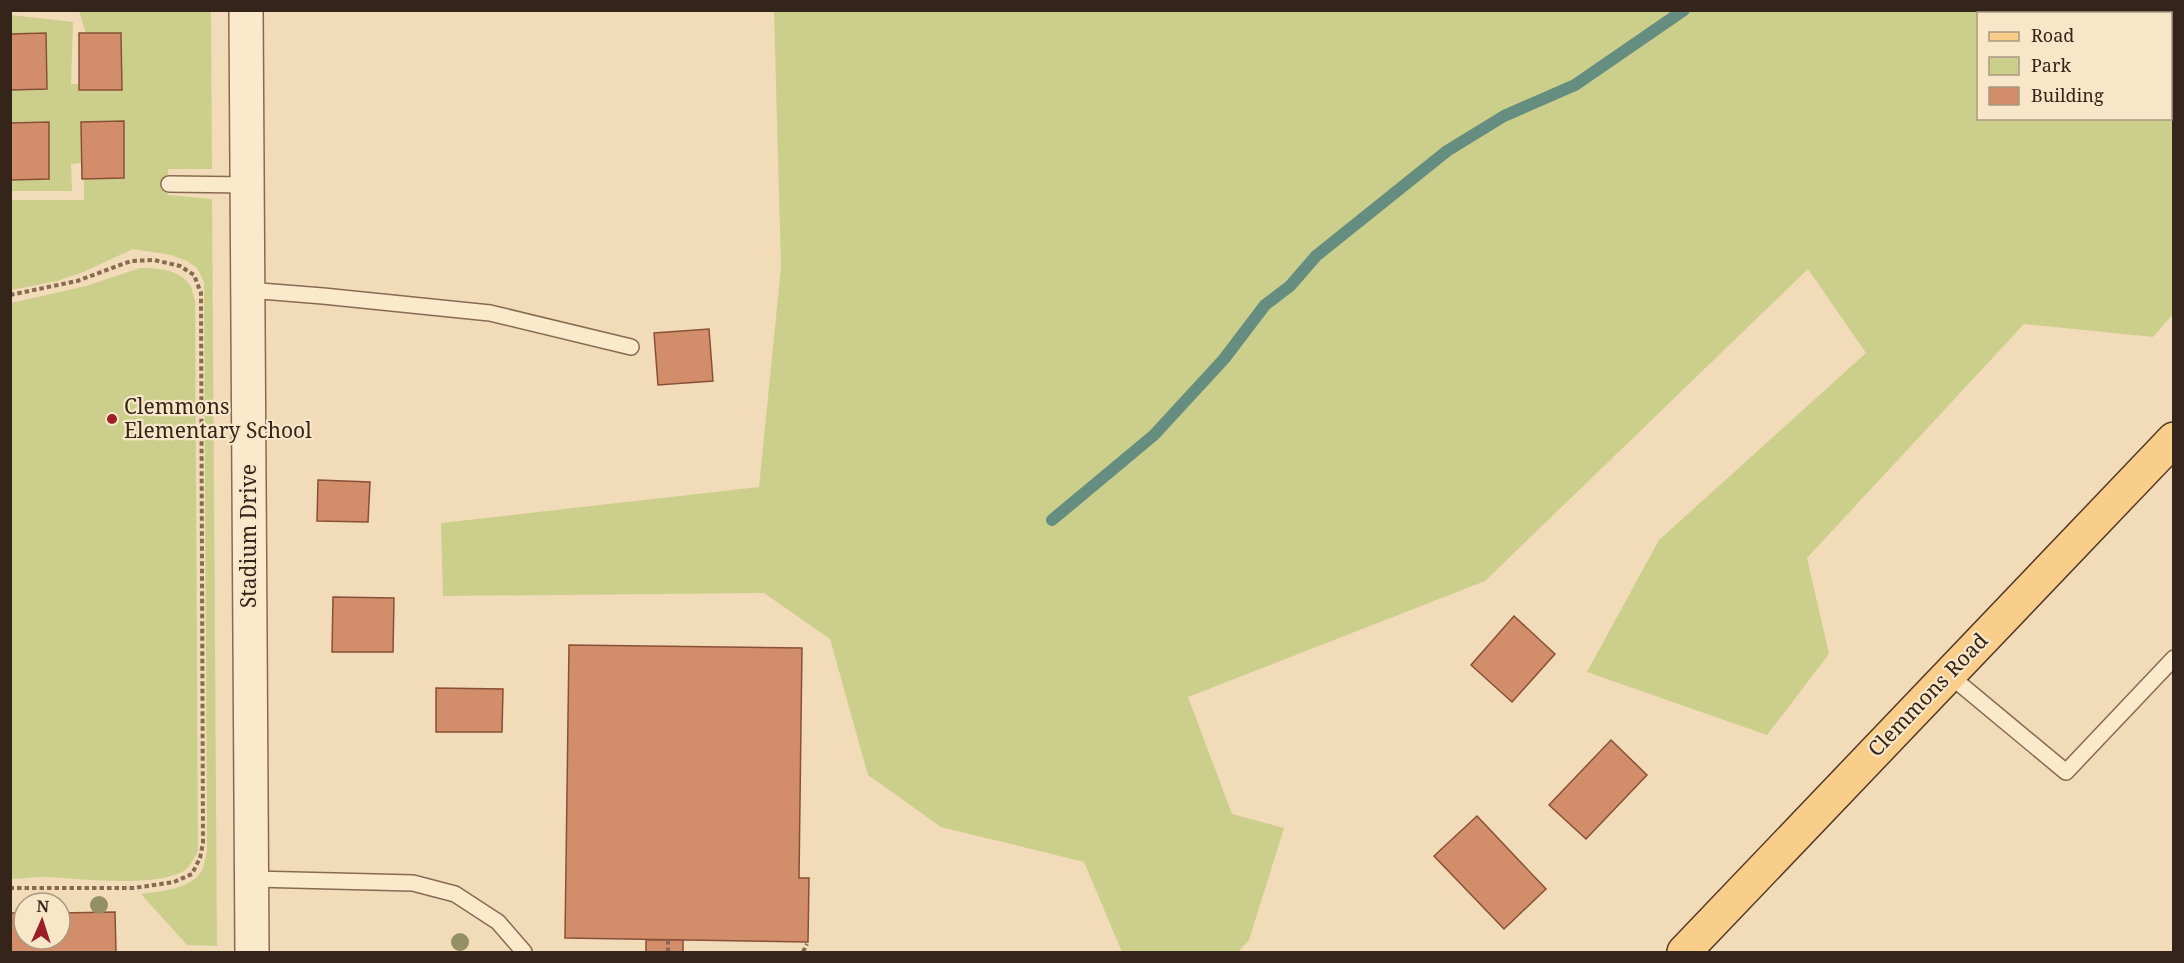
<svg xmlns="http://www.w3.org/2000/svg" width="2184" height="963" viewBox="0 0 2184 963" font-family="'Noto Serif',serif">
  <style>
    .green { fill: #cccf8c; fill-rule: evenodd }
    .lines { fill: none; stroke-linecap: round; stroke-linejoin: round }
    .stream { stroke: #658e80; stroke-width: 12 }
    .building { fill: #d28d6b; stroke: #885037; stroke-width: 1.5 }
    .service-casing { stroke: #886a52; stroke-width: 18 }
    .tertiary-casing { stroke: #886a52; stroke-width: 36 }
    .primary-casing { stroke: #543928; stroke-width: 36 }
    .path { stroke: #886a52; stroke-width: 4; stroke-dasharray: 4.5 3; stroke-linecap: butt }
    .service { stroke: #fbe9cb; stroke-width: 15 }
    .tertiary { stroke: #fbe9cb; stroke-width: 33 }
    .primary { stroke: #f9ce8b; stroke-width: 33 }
    .tree { fill: #959063 }
    .poi-dot { fill: #9b1e29; stroke: #f8e6c8; stroke-width: 2 }
    .labels { text-anchor: middle; stroke-width: 4.5; stroke-linejoin: round; paint-order: stroke }
    .poi-label { font-size: 21px; fill: #352419; stroke: #f8e6c8; text-anchor: start }
    .street-label { font-size: 21px; fill: #352419; stroke: #f8e6c8 }
  </style>
  <rect width="100%" height="100%" fill="#f1dbb8"/>
  <path class="green" d="M79,11H211L212,169H168V195L212,199L217,946L187,945L141,894C160,891 191,890 202,870C205,865 205,858 207,852L204,282L197,268L187,261L171,255L133,249L81,273L57,281L11,290V200H84V178L124,177V121L81,122V163L71,164L72,191H11V180L49,178L48,123H11V90L47,89L46,33L11,34L10,15L73,22L71,84H79V90H122L121,33L86,34Z
    M774,11H2173V314L2153,337L2024,324L1807,558L1829,654L1767,735L1587,672L1659,540L1866,353L1808,269L1485,581L1188,697L1232,814L1284,828L1249,940L1238,952H1122L1084,862L941,827L868,775L830,639L764,593L443,596L441,523L759,487L781,267ZM1978,14H2170V118H1978Z
    M140,268C157,268 179,269 190,285C192,289 193,295 195,300L198,851C194,858 190,868 182,872C148,888 80,878 43,877C32,877 21,879 11,879V303L86,286Z"/>
  <g class="lines">
    <path class="stream" d="M1052,520L1154,435L1224,359L1265,305L1290,286L1316,256L1447,151L1504,116L1575,85L1684,10"/>
  </g>
  <path class="building" d="M46,33L47,89L10,90V34Z
    M79,33H121L122,90H79Z
    M124,121V178L82,179L81,122Z
    M49,122V179L10,180V123Z
    M709,329L713,381L658,385L654,333Z
    M318,480L370,482L368,522L317,521Z
    M333,597L394,598L393,652H332Z
    M1514,616L1555,654L1512,702L1471,665Z
    M569,645L802,648L799,878H809L808,942L565,938Z
    M436,688L503,689L502,732H436Z
    M1611,740L1647,775L1586,839L1549,805Z
    M1477,816L1546,889L1504,929L1434,856Z
    M115,912L116,952H10V913H24V939H60V913Z
    M646,940H683V952H646Z"/>
  <g class="lines">
    <g class="service-casing">
      <path id="service" d="M169,184L247,185
        M247,290L323,296L490,313L631,347
        M1948,674L2066,772L2174,658
        M252,879L413,883L455,894L498,922L524,952"/>
    </g>
    <g class="tertiary-casing">
      <path id="tertiary" d="M246,10L252,952"/>
    </g>
    <g class="primary-casing">
      <path id="primary" d="M1684,952L2174,439"/>
    </g>
    <path class="path" d="M10,295L77,281L131,261L154,260L180,266L194,275L201,293L203,843L200,858L192,874L174,882L134,888H10
      M668,940V952
      M803,952L807,944"/>
    <use href="#service" class="service"/>
    <use href="#tertiary" class="tertiary"/>
    <use href="#primary" class="primary"/>
  </g>
  <g class="tree">
    <circle cx="99" cy="905" r="9"/>
    <circle cx="460" cy="942" r="9"/>
  </g>
  <circle class="poi-dot" cx="112" cy="419" r="6"/>
  <g class="labels">
    <g class="poi-label">
      <text x="124" y="414">Clemmons<tspan x="124" dy="24">Elementary School</tspan></text>
    </g>
    <g class="street-label">
      <text transform="translate(249 536) rotate(-90)" y="7">Stadium Drive</text>
      <text transform="translate(1928 695) rotate(-46)" y="7">Clemmons Road</text>
    </g>
  </g>
  <rect width="2184" height="963" fill="none" stroke="#352419" stroke-width="24"/>
  <rect x="1977" y="12" width="195" height="108" fill="#f8e6c8" stroke="#aa9882" stroke-width="1.5"/>
  <rect x="1989" y="32" width="30" height="9" fill="#f9ce8b" stroke="#aa9882" stroke-width="1.5"/>
  <text x="2031" y="42" font-size="18" fill="#352419">Road</text>
  <rect x="1989" y="57" width="30" height="18" fill="#cccf8c" stroke="#aa9882" stroke-width="1.5"/>
  <text x="2031" y="72" font-size="18" fill="#352419">Park</text>
  <rect x="1989" y="87" width="30" height="18" fill="#d28d6b" stroke="#aa9882" stroke-width="1.5"/>
  <text x="2031" y="102" font-size="18" fill="#352419">Building</text>
  <g transform="translate(42 921) rotate(3)"><circle r="28" fill="#f8e6c8" stroke="#aa9882" stroke-width="1.5"/>
  <path d="M0-4.5L10 22L0 15L-10 22Z" fill="#9b1e29"/>
  <text y="-9" font-size="16" font-weight="bold" text-anchor="middle" fill="#352419">N</text>
  </g>
</svg>
